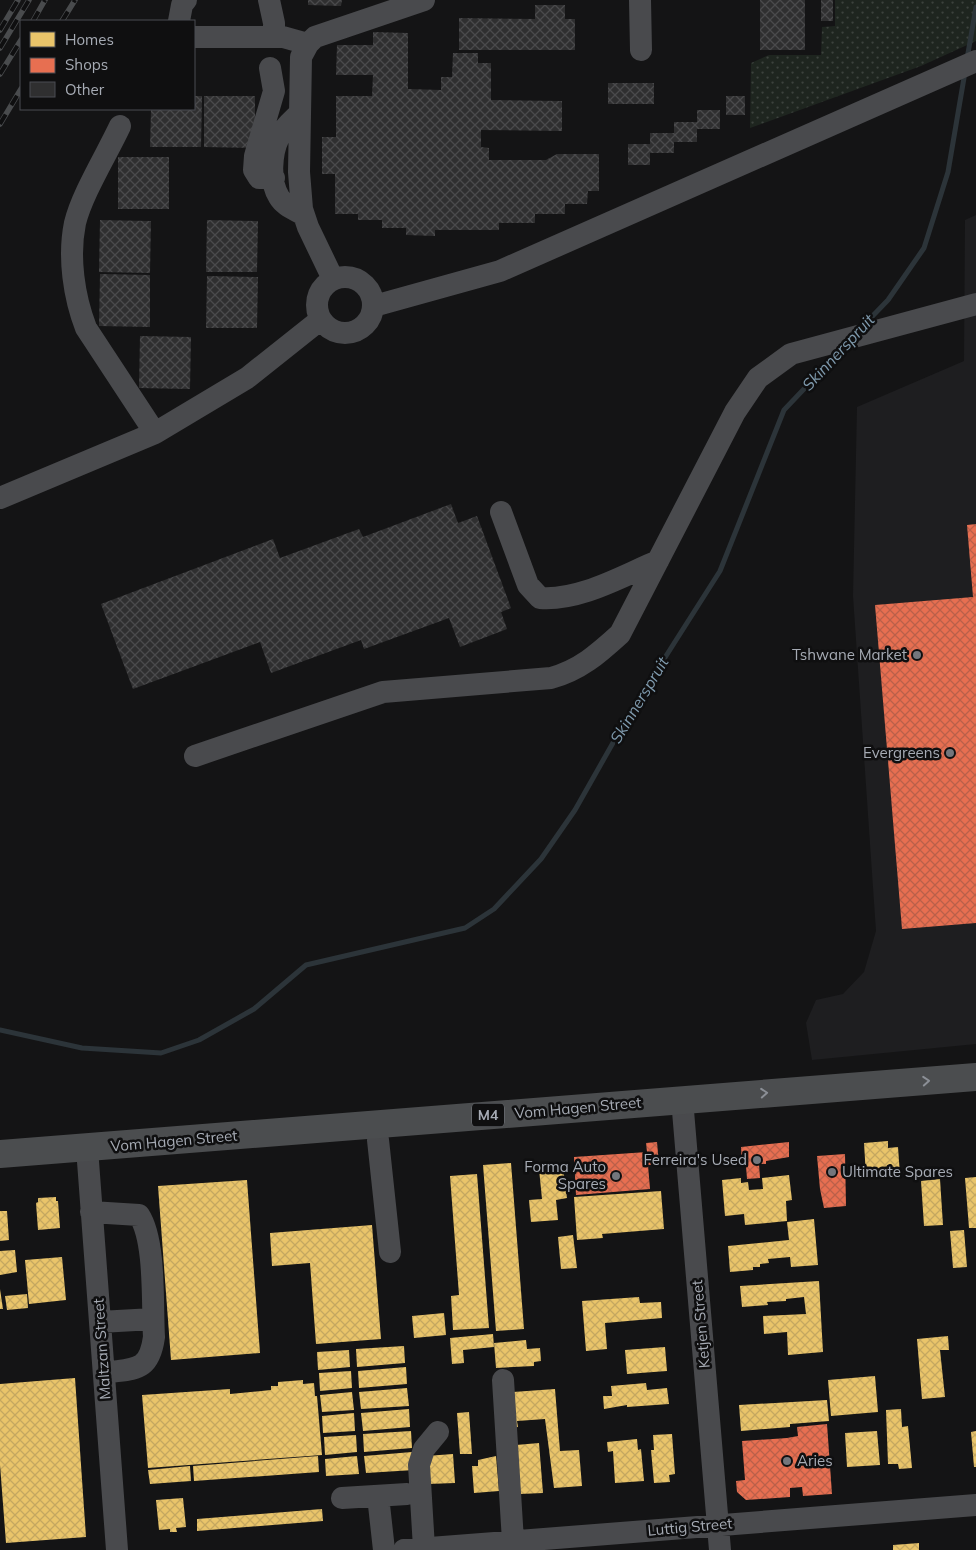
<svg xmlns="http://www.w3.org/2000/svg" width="976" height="1550" viewBox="0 0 976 1550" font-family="Mulish,sans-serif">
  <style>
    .built { fill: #1e1e20 }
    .grass { fill: url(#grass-dots) }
    .homes { fill: url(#homes-cross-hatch) }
    .shops { fill: url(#shops-cross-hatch) }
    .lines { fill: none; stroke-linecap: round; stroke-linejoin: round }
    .stream { stroke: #2c3439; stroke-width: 5 }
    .building { fill: url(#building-cross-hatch) }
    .minor { stroke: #494a4d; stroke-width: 22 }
    .major { stroke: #4b4d4f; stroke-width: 28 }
    .rail-casing { stroke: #494b4d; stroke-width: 5.5 }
    .rail { stroke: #0f0f10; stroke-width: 4; stroke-dasharray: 11; stroke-linecap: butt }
    .oneway { stroke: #8b8f96 }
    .poi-dot { fill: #73767c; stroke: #0f0f10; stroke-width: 2 }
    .labels { text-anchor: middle; stroke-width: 5; stroke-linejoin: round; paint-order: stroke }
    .shield { fill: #0f0f10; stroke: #797c83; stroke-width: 1 }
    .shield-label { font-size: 14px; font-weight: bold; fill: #a6abb4 }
    .poi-label { font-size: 15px; fill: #a6abb4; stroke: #0f0f10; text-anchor: end }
    .street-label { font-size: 15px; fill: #a6abb4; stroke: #0f0f10 }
    .water-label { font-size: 16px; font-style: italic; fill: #7f9aad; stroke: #0f0f10 }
  </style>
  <defs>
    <pattern id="grass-dots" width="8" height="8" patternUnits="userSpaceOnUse" patternTransform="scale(1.25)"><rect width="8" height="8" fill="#1e251f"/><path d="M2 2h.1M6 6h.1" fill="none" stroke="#3c423d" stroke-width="1.8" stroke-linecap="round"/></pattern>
    <pattern id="homes-cross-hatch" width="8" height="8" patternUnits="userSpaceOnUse" patternTransform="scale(1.25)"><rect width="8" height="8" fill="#e9c46a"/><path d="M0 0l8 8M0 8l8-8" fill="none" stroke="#c4a760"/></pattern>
    <pattern id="shops-cross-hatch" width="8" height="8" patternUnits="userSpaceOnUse" patternTransform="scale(1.25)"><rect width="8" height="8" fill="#e76f51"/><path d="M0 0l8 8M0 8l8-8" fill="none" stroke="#ba604a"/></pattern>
    <pattern id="building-cross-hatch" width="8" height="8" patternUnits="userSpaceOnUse" patternTransform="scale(1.25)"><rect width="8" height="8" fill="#2f2f30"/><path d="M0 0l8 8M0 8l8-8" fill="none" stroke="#4a4a4c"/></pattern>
  </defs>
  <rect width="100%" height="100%" fill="#141415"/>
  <path class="built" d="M976,215V1044L812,1060L806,1023L816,1000L843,994L864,972L876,931L853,596L857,407L964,361L965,220Z"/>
  <path class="grass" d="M835,0H976V41L921,66L750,128L751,63L769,55H821L822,27L835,26Z"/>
  <path class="homes" d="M888,1141V1148L898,1147L900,1175L883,1178V1175L866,1176L864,1143Z
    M511,1163L524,1329L496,1331L483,1165Z
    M563,1167L567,1198L556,1200L558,1220L531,1222L529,1200L542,1199L539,1169Z
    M477,1174L489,1328L453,1330L451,1296L459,1295L450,1176Z
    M789,1175L792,1200L786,1201L787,1221L745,1225L744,1214L725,1216L722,1180L741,1178V1183L748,1182L749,1190L763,1189L762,1178Z
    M976,1177V1228H969L965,1178Z
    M940,1179L943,1225L924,1226L921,1181Z
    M247,1180L260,1353L171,1360L158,1186Z
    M661,1191L664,1229L602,1234L603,1238L577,1240L574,1197Z
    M56,1197V1201H58L60,1228L38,1230L36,1203L38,1202V1198Z
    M0,1211H7L9,1240L0,1241Z
    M814,1219L818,1265L791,1267L790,1257L768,1259L769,1263L760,1264V1267H753V1270L730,1272L728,1246L789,1240L787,1222Z
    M372,1225L381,1339L316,1344L310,1263L272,1266L270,1233Z
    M964,1230L967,1267L953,1268L950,1231Z
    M573,1235L577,1268L561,1269L558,1237Z
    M15,1250L17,1272L0,1275V1251Z
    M62,1257L66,1300L29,1304L25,1260Z
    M819,1281L823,1352L788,1355L787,1332L764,1334L763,1316L806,1314L804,1297L786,1299V1301L767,1302L768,1305L742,1307L740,1286Z
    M0,1289L3,1309H0Z
    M27,1294L28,1308L7,1310L5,1296Z
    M639,1297L640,1303L661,1302L662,1318L605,1323L607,1349L586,1351L582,1301Z
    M444,1313L446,1335L414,1338L412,1316Z
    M493,1334L494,1347L463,1350L464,1363L452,1364L450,1338Z
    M948,1336L949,1350H940L945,1397L922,1399L917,1339Z
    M526,1340L527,1349L540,1348L541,1361L534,1362V1366L496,1368L494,1343Z
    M404,1346L405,1363L357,1367L356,1349Z
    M665,1347L667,1371L627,1374L625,1350Z
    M349,1350L350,1367L318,1370L317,1352Z
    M406,1367L407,1384L359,1388L358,1371Z
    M351,1371L352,1388L320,1391L319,1373Z
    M875,1376L878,1412L831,1416L828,1380Z
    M75,1378L86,1537L6,1543L0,1465V1384Z
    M303,1380V1384L314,1383L315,1396H317L322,1455L148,1468L142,1395L230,1389V1394L271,1390V1386H278V1382Z
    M646,1383L647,1390L667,1388L669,1404L627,1407V1405L604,1409L603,1396H612L611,1386Z
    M407,1388L409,1406L361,1409L359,1392Z
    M555,1389L560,1451L579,1450L582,1486L554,1488L545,1419L517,1421L518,1427L511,1428L513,1392Z
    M352,1392L354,1410L322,1412L320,1395Z
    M827,1400L829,1421L790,1424V1427L741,1431L739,1405Z
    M409,1409L410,1427L363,1431L361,1413Z
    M901,1409L902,1427L908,1426L912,1468L899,1469L898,1464H888L886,1410Z
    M469,1412L472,1454H460L457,1413Z
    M354,1413L355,1431L323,1433L322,1416Z
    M411,1431L412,1448L364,1452L363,1434Z
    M877,1431L880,1465L847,1467L845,1433Z
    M976,1431V1467H974L971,1432Z
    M672,1434L675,1474L669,1475L670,1482L654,1483L651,1450H654L653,1435Z
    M356,1435L357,1452L325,1455L324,1437Z
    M637,1439L638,1450L641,1449L644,1481L615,1483L613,1451L608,1452L607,1442Z
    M539,1443L543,1493L520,1494L516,1445Z
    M412,1452L414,1470L366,1473L364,1456Z
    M453,1454L455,1483L428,1484L426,1456Z
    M318,1456L319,1472L194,1481L193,1466Z
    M357,1456L359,1474L326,1476L325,1459Z
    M496,1456L499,1491L474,1493L472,1466H478V1460Z
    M190,1466L191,1481L150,1484L148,1470Z
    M183,1498L186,1527L176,1528L177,1532H170V1529L159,1530L156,1500Z
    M322,1509L323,1521L197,1531V1519Z
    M919,1543V1550H893V1545Z"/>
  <path class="shops" d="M976,524V923L902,929L875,605L973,597L967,525Z
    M657,1142L659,1164L648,1165L650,1189L576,1195L574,1157L647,1152L646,1143Z
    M789,1142V1157L766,1161V1164H759L760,1178L747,1179L746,1166L742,1167L741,1147Z
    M845,1154L846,1206L824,1208L820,1189L817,1156Z
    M827,1424L832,1494L803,1496L802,1487L790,1488V1497L746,1500L737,1492L736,1481L745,1480L742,1441L787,1438L798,1436L797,1427Z"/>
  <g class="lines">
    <path class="stream" d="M967,59L976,7
      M862,327L888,300L924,248L948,172L965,72
      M0,1030L82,1048L161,1053L199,1040L254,1009L306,965L465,928L494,909L541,859L575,810L631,711L720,571L784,410L841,350"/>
  </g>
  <path class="building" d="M308,0H342L341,6L308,5Z
    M760,0H805V50H760Z
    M821,0H833V21H821Z
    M535,5H565V19H575V50H459V18L535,19Z
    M373,32L408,33V89L441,90V77H452L453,53H478V63H491V100L562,101V131L481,130V147L489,148V160H546L557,154H599V191H588L587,204H565V214H535V223H499V230H435V236L406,235V228H382V220H358V214H335V174H322V137H336V96H372L373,75H336L337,45H373Z
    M608,83H654V104H608Z
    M194,96H202L201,147H150L151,109H194Z
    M204,96H255V148L204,147Z
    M726,96H745V115H726Z
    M697,110H720V129H697V142H674V153H650V165H628V144H650V133H674V122H697Z
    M118,157H169V209H118Z
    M100,220L151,221L150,273L99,272Z
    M207,220L258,221L257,272H206Z
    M100,274L150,275V327L99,326Z
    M207,276L258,277L257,328H206Z
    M140,336L191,337L190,389L139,388Z
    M451,504L458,523L477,516L511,608L501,612L507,629L460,647L449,618L364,649L361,640L271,673L260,642L133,689L101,604L273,539L280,558L359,529L363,537Z"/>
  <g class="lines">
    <path class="minor" d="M269,0L274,23V37
      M640,0L641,50
      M179,21L182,5L186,0
      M194,37H283L308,44
      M270,68L274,91L255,156L254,170L259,178H274
      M300,113C293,120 284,127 279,137C271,153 269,181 279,197C284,206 296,210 304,215
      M120,126C107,154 82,194 75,223C68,257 74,297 86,328L155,433
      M317 305a28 28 0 1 1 56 0a28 28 0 1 1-56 0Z
      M333,279L308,227L302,209L299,172L301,57L308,44L315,37L424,0
      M374,306L500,271L976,61
      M0,498L155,433L247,378L320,320
      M501,512L528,585L540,598C580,601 622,576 658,561
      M195,756L383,692L551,678C580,670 598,654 620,634L735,412L758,378L791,354L976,304
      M682,1099L720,1550
      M378,1140L390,1252
      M87,1148L117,1550
      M91,1212L139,1215C156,1241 152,1305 154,1337C149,1373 134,1368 104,1373
      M100,1322L153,1319
      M503,1380L513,1541
      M378,1496L384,1550
      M342,1498L407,1494
      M424,1548L419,1465L424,1449L438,1432
      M404,1550L976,1505"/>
    <path class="major" d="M0,1154L976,1077"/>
    <g class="rail-casing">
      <path id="rail" d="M33,21L45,0
        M62,21L75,0
        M0,30L18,0
        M0,48L29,0
        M0,74L21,40
        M0,124L21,89"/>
    </g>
    <use href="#rail" class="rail"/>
  </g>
  <defs><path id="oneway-chevron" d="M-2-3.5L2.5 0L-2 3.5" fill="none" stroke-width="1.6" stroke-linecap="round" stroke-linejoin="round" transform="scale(1.25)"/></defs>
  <g class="oneway">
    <use href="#oneway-chevron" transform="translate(926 1081) rotate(-4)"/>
    <use href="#oneway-chevron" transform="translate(764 1093) rotate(-4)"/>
  </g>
  <g class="poi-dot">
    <circle cx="917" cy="655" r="5"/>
    <circle cx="950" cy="753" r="5"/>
    <circle cx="757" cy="1160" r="5"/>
    <circle cx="832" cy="1172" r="5"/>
    <circle cx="616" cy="1176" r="5"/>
    <circle cx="787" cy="1461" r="5"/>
  </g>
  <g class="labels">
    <rect class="shield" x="472" y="1103.5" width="32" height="23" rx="4"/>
    <g class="shield-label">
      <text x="488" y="1120">M4</text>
    </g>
    <g class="poi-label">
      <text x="907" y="660">Tshwane Market</text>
      <text x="940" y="758">Evergreens</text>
      <text x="747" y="1165">Ferreira's Used</text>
      <text x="606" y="1172">Forma Auto<tspan x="606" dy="17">Spares</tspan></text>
      <text x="842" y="1177" text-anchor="start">Ultimate Spares</text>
      <text x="797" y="1466" text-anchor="start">Aries</text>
    </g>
    <g class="street-label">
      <text transform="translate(578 1108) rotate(-5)" y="5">Vom Hagen Street</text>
      <text transform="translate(174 1141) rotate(-5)" y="5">Vom Hagen Street</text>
      <text transform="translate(701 1324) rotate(-95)" y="5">Ketjen Street</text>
      <text transform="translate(102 1349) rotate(-94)" y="5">Maltzan Street</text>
      <text transform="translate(690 1527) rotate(-5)" y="5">Luttig Street</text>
    </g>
    <g class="water-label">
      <text transform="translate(838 352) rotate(-47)" y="6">Skinnerspruit</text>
      <text transform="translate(639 700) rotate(-59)" y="6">Skinnerspruit</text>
    </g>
  </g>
  <rect x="20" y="20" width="175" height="90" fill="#0f0f10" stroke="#4b4d52"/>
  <rect x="30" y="32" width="25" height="15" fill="#e9c46a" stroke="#4b4d52"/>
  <text x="65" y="45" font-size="15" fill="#a6abb4">Homes</text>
  <rect x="30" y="58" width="25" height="15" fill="#e76f51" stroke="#4b4d52"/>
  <text x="65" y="70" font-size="15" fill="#a6abb4">Shops</text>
  <rect x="30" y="82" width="25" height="15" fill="#2f2f30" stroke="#4b4d52"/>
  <text x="65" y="95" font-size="15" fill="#a6abb4">Other</text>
</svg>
